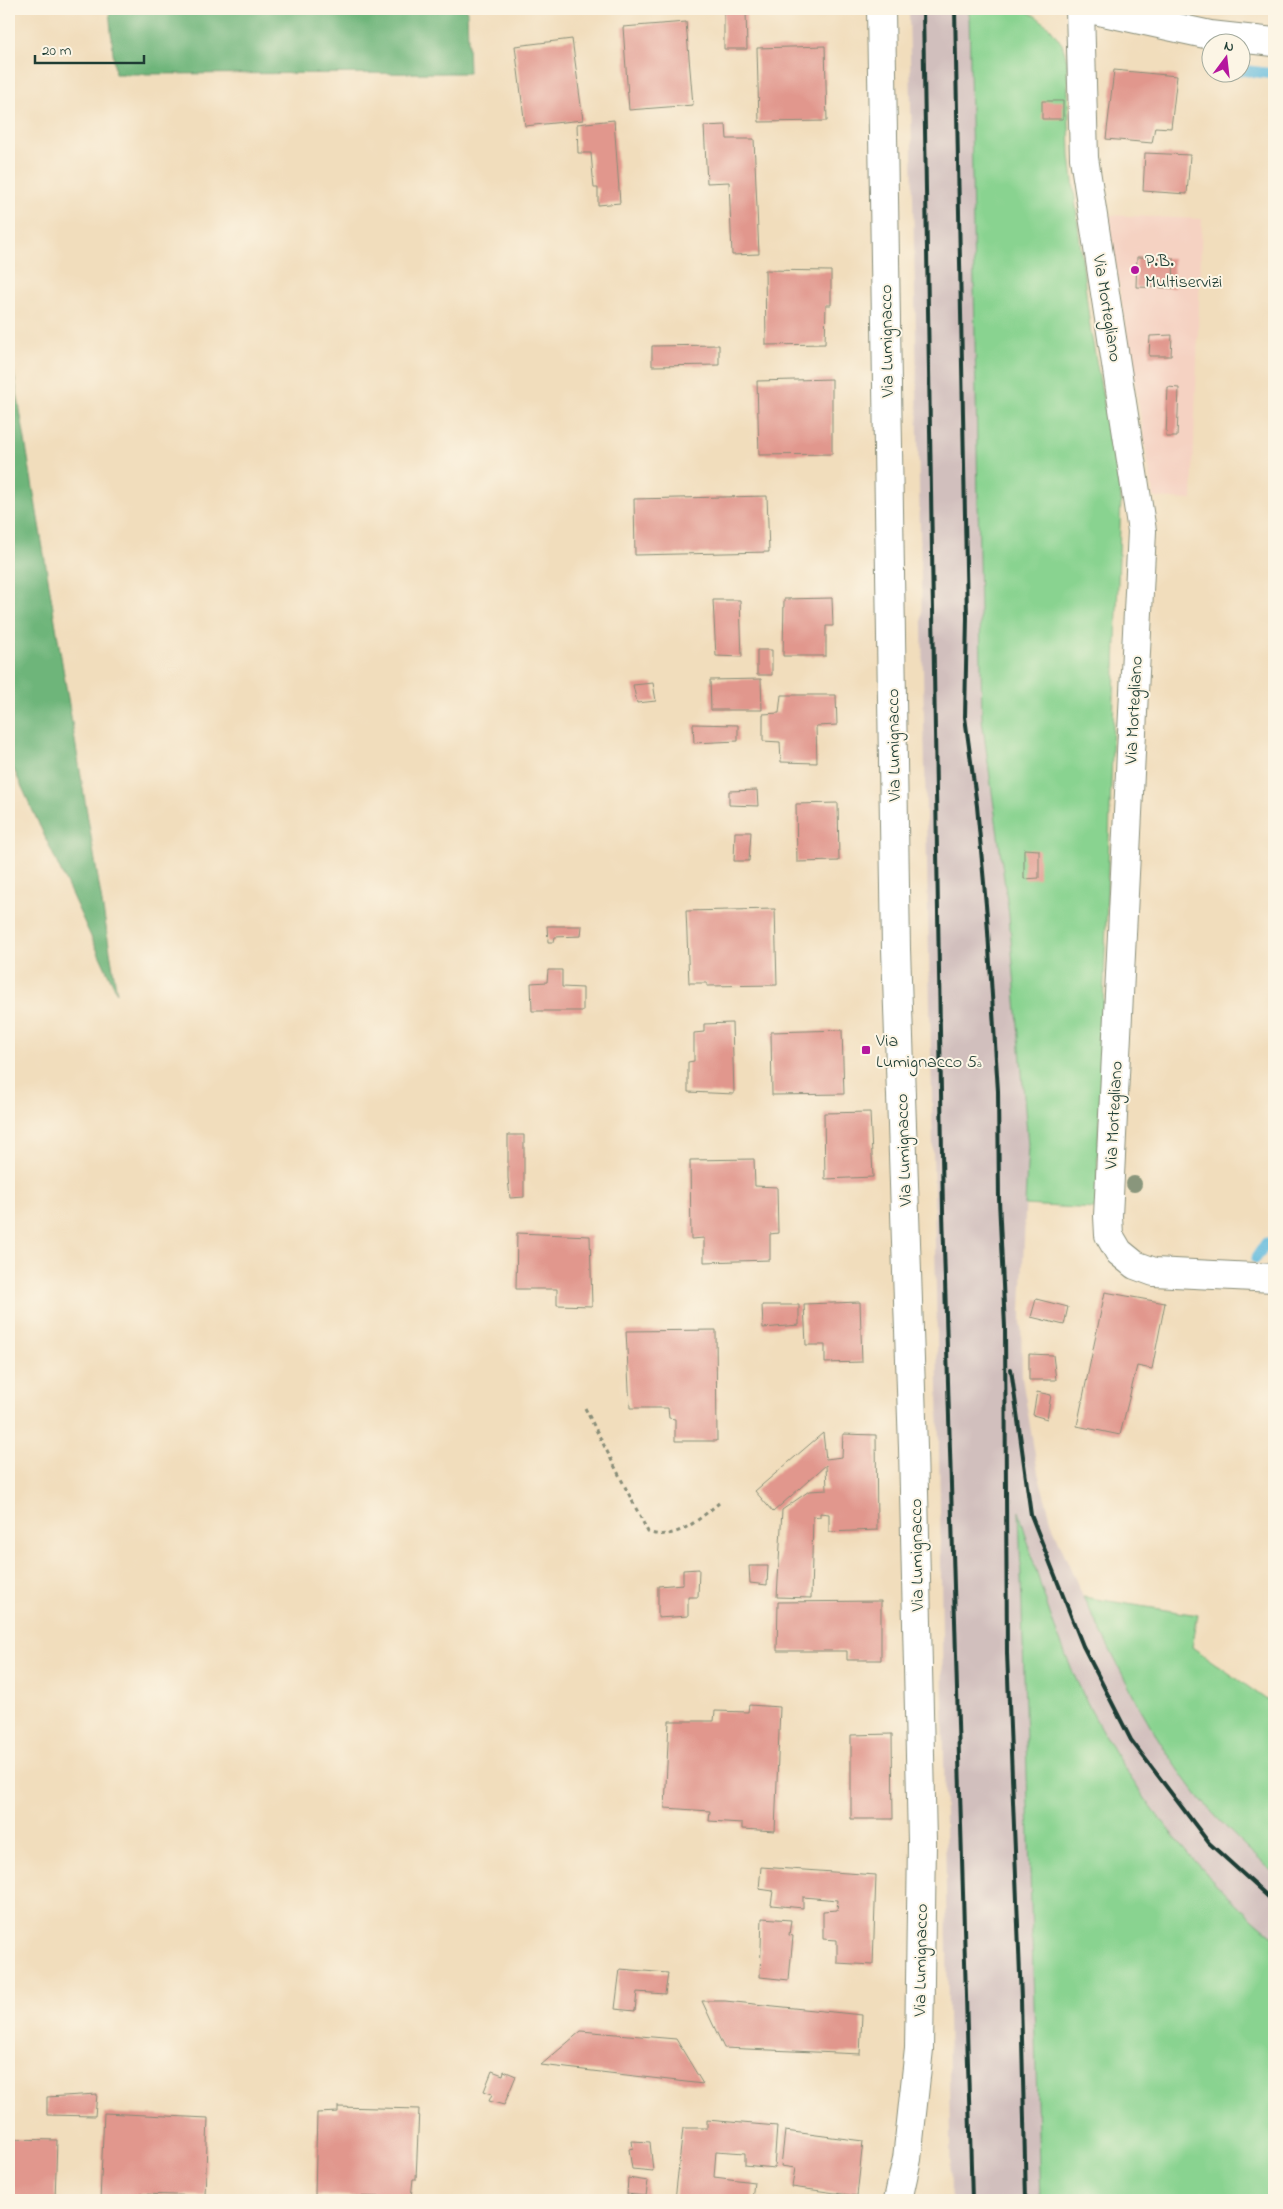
<svg xmlns="http://www.w3.org/2000/svg" width="1283" height="2209" viewBox="0 0 1283 2209" font-family="'Indie Flower',sans-serif">
  <style>
    .built { fill: #f5d2c2 }
    .industrial { fill: #d1bfbd }
    .green { fill: #89d390; stroke: #548862 }
    .forest { fill: #6eb57a; stroke: #467957 }
    .lines { fill: none; stroke-linecap: round; stroke-linejoin: round }
    .stream { stroke: #60badd; stroke-width: 11 }
    .building { fill: #e1978d }
    .street-casing { stroke: #888d78; stroke-width: 30 }
    .secondary-casing { stroke: #888d78; stroke-width: 30 }
    .path { stroke: #888d78; stroke-width: 3; stroke-dasharray: 4 4; stroke-linecap: butt }
    .street { stroke: #fff; stroke-width: 28 }
    .secondary { stroke: #fff; stroke-width: 28 }
    .rail { stroke: #1f3d34; stroke-width: 4 }
    .tree { fill: #89967b }
    .poi-dot { fill: #b5179e; stroke: #fcf5e5; stroke-width: 2 }
    .labels { text-anchor: middle; stroke-width: 4; stroke-linejoin: round; paint-order: stroke }
    .poi-label { font-size: 18px; fill: #1f3d34; stroke: #fcf5e5; text-anchor: start }
    .street-label { font-size: 18px; fill: #1f3d34; stroke: #fcf5e5 }
  </style>
  <rect width="100%" height="100%" fill="#fcf5e5"/>
  <filter id="ink" filterUnits="userSpaceOnUse"><feTurbulence type="fractalNoise" baseFrequency=".02" numOctaves="2"/><feDisplacementMap in="SourceGraphic" scale="10" xChannelSelector="R" yChannelSelector="G"/><feConvolveMatrix kernelMatrix="1 2 1 2 8 2 1 2 1" color-interpolation-filters="sRGB"/></filter>
  <filter id="wash" filterUnits="userSpaceOnUse"><feTurbulence type="fractalNoise" baseFrequency=".0096" numOctaves="4" result="noise"/><feDisplacementMap in="SourceGraphic" scale="20" xChannelSelector="R" yChannelSelector="G"/><feGaussianBlur stdDeviation="1.12" result="paint"/><feColorMatrix in="noise" values="0 0 0 0 0 0 0 0 0 0 0 0 0 0 0 0 0 1.4 0 .05"/><feComposite in="paint" operator="in"/></filter>
  <g filter="url(#wash)">
    <rect width="100%" height="100%" fill="#f1ddbc"/>
    <path class="built" d="M1107,215L1202,219L1192,500L1154,498Z"/>
    <path class="industrial" d="M909,9H969L982,719L1009,915L1028,1145L1021,1310L1022,1378L1038,1473L1054,1530L1083,1597L1198,1615L1192,1647L1274,1705V2200H951L938,1386Z"/>
    <path class="green" d="M969,9H1023L1037,17L1051,29L1062,44L1067,60L1070,156L1090,327L1121,497L1096,1209L1025,1205L1028,1145L1009,915L982,719Z
      M1019,1511C1033,1560 1046,1609 1066,1656C1110,1764 1184,1863 1274,1937V2200H1040Z
      M1083,1597L1198,1615L1192,1647L1274,1705V1873C1240,1842 1207,1811 1181,1773C1142,1719 1114,1656 1083,1597Z"/>
    <path class="forest" d="M109,9H467L469,73L115,74Z
      M9,344L117,993L9,759Z"/>
    <g class="lines">
      <path class="stream" d="M1240,70L1274,74
        M1256,1258L1266,1243H1274"/>
    </g>
    <g id="blocks">
      <path class="building" d="M746,10L747,49H724V11Z
        M686,22L693,105L629,110L623,27Z
        M572,39L583,120L525,126L515,46Z
        M825,46L827,121L759,122L757,48Z
        M1114,70L1177,76L1171,128L1155,127L1152,143L1106,139Z
        M1042,101H1063V119H1042Z
        M614,120L620,203L598,205V188H594L591,153H578L577,124Z
        M726,125L727,139H754L759,254L732,255L729,182L707,183L704,126Z
        M1145,153L1190,155L1187,194L1143,191Z
        M1137,257L1173,258L1174,288L1136,287Z
        M765,270L831,271V305H826L825,344L766,345Z
        M1172,335L1171,356H1149L1150,336Z
        M719,345V365L652,366V346Z
        M832,379V454L759,455L757,381Z
        M1168,387L1179,388L1177,437H1166Z
        M767,496L769,552L635,555L634,499Z
        M832,598L833,626H826V656H783L784,599Z
        M713,600H740L742,657L716,656Z
        M757,650H772V675H757Z
        M761,679L762,710H711L710,680Z
        M653,683L656,701L637,703L633,685Z
        M781,695H836L837,725L816,726L817,763L781,762L780,742L763,741V714L779,713Z
        M693,724L738,725V741L694,743Z
        M757,790L758,806L729,805V791Z
        M838,803L839,861L797,862L796,804Z
        M735,832H751L749,861H734Z
        M1024,849L1039,850V878L1024,879Z
        M775,909L777,985L707,986V983H689L686,911Z
        M547,926H582L581,936L555,937L554,942H548Z
        M548,970H562V987L583,988V1011H532L531,983L547,982Z
        M732,1023L734,1094L688,1092V1062L694,1061V1033L704,1032V1024Z
        M842,1030L844,1094L772,1095L771,1032Z
        M870,1112L873,1177L825,1179L824,1113Z
        M508,1135H524V1197L510,1198L508,1178Z
        M754,1159L755,1186L777,1187L778,1233L770,1234V1260L704,1262V1238L691,1239L690,1160Z
        M517,1233L590,1236L592,1306L557,1305V1289H516Z
        M1105,1292L1165,1303L1152,1369L1137,1366L1120,1435L1077,1426Z
        M1036,1299L1068,1307L1064,1325L1031,1317Z
        M860,1302L862,1362L825,1363V1345H806L804,1304Z
        M762,1305H799V1325L763,1328Z
        M716,1330L717,1441H675V1419L669,1418L668,1408H630L626,1331Z
        M1029,1354L1053,1355L1056,1380H1029Z
        M1037,1392L1051,1395L1047,1419L1033,1415Z
        M823,1433L826,1459L842,1457L843,1434L876,1435L877,1530L829,1532V1514L820,1513V1517L813,1516L811,1598L777,1597L782,1510L809,1491L827,1490L826,1465L773,1512L755,1491Z
        M749,1566H768L767,1585L750,1583Z
        M699,1569L698,1597H688V1616L658,1618V1586L683,1584V1570Z
        M881,1601V1660H847V1651H777L778,1602Z
        M749,1705L780,1707L775,1831L742,1829V1823L709,1821L710,1811L665,1808L669,1721H714L715,1711L748,1712Z
        M892,1734L893,1819H851V1735Z
        M761,1867L876,1875L873,1965L837,1963V1940L823,1939V1911L837,1910L838,1900L803,1897V1908L771,1905L773,1891L759,1889Z
        M762,1918L791,1920L789,1935L793,1936L789,1980L760,1977Z
        M620,1969L668,1973L665,1994L637,1992L635,2011L615,2009Z
        M702,2001H725L862,2015L860,2054L724,2048Z
        M581,2031L676,2039L703,2084L541,2065Z
        M492,2071L503,2075L504,2071L516,2076L504,2105L489,2101L492,2094L484,2091Z
        M97,2094L95,2116L47,2115V2097Z
        M338,2107L419,2109L416,2179H413L411,2198L315,2195L317,2113L338,2112Z
        M104,2113L208,2118L205,2196L140,2194L139,2200H100Z
        M707,2120L777,2126L774,2168L745,2165V2153L716,2151L714,2177L754,2182L752,2200H675L683,2128H707Z
        M785,2131L863,2141L857,2196L792,2187L795,2168L781,2166Z
        M9,2139L57,2140L55,2200H9Z
        M632,2141L650,2142L653,2171L632,2169L629,2149L633,2148Z
        M628,2178L648,2181L646,2196L627,2194Z"/>
    </g>
  </g>
  <g filter="url(#ink)">
    <use href="#blocks" fill-opacity="0" stroke="#888d78" stroke-width="1"/>
    <g class="lines">
      <g class="street-casing">
        <path id="street" d="M1080,9L1084,158L1142,531L1108,1216L1109,1235L1119,1252L1135,1265L1154,1272L1274,1278
          M1090,9L1210,35L1274,42"/>
      </g>
      <g class="secondary-casing">
        <path id="secondary" d="M881,9L896,949L913,1448L922,1842L919,2049L907,2159L898,2200"/>
      </g>
      <path class="path" d="M585,1408L648,1532C676,1542 699,1519 719,1503"/>
      <use href="#street" class="street"/>
      <use href="#secondary" class="secondary"/>
      <path class="rail" d="M923,9L943,1212L972,2200
        M955,9L967,617L965,717L977,806L987,916L998,1091L999,1200L1005,1327L1007,1653L1021,1999L1026,2200
        M1011,1369L1031,1515L1083,1646L1131,1740L1209,1843L1274,1902"/>
    </g>
    <circle class="tree" cx="1134" cy="1184" r="8"/>
  </g>
  <g class="poi-dot">
    <circle cx="1135" cy="270" r="5"/>
    <rect x="861" y="1045" width="10" height="10" rx="2.5"/>
  </g>
  <g class="labels">
    <g class="poi-label">
      <text x="1145" y="266">P.B.<tspan x="1145" dy="21">Multiservizi</tspan></text>
      <text x="876" y="1046">Via<tspan x="876" dy="21">Lumignacco 5ª</tspan></text>
    </g>
    <g class="street-label">
      <text transform="translate(1108 308) rotate(81)" y="6">Via Mortegliano</text>
      <text transform="translate(886 341) rotate(-91)" y="6">Via Lumignacco</text>
      <text transform="translate(1133 710) rotate(-87)" y="6">Via Mortegliano</text>
      <text transform="translate(893 745) rotate(-91)" y="6">Via Lumignacco</text>
      <text transform="translate(1113 1115) rotate(-87)" y="6">Via Mortegliano</text>
      <text transform="translate(903 1150) rotate(-92)" y="6">Via Lumignacco</text>
      <text transform="translate(916 1555) rotate(-91)" y="6">Via Lumignacco</text>
      <text transform="translate(920 1960) rotate(-89)" y="6">Via Lumignacco</text>
    </g>
  </g>
  <rect width="1283" height="2209" fill="none" stroke="#fcf5e5" stroke-width="30"/>
  <g transform="translate(1226 58) rotate(15)"><circle r="24" fill="#fcf5e5" stroke="#a4ab9e"/>
  <path d="M0-4L9 19L0 12L-9 19Z" fill="#b5179e"/>
  <text y="-8" font-size="14" font-weight="bold" text-anchor="middle" fill="#1f3d34">N</text>
  </g>
  <path d="M35 55v8h109v-8" fill="none" stroke="#1f3d34" stroke-width="2.5"/>
  <text x="42" y="55" font-size="15" fill="#1f3d34" stroke="#fcf5e5" stroke-width="4" paint-order="stroke">20 m</text>
</svg>
